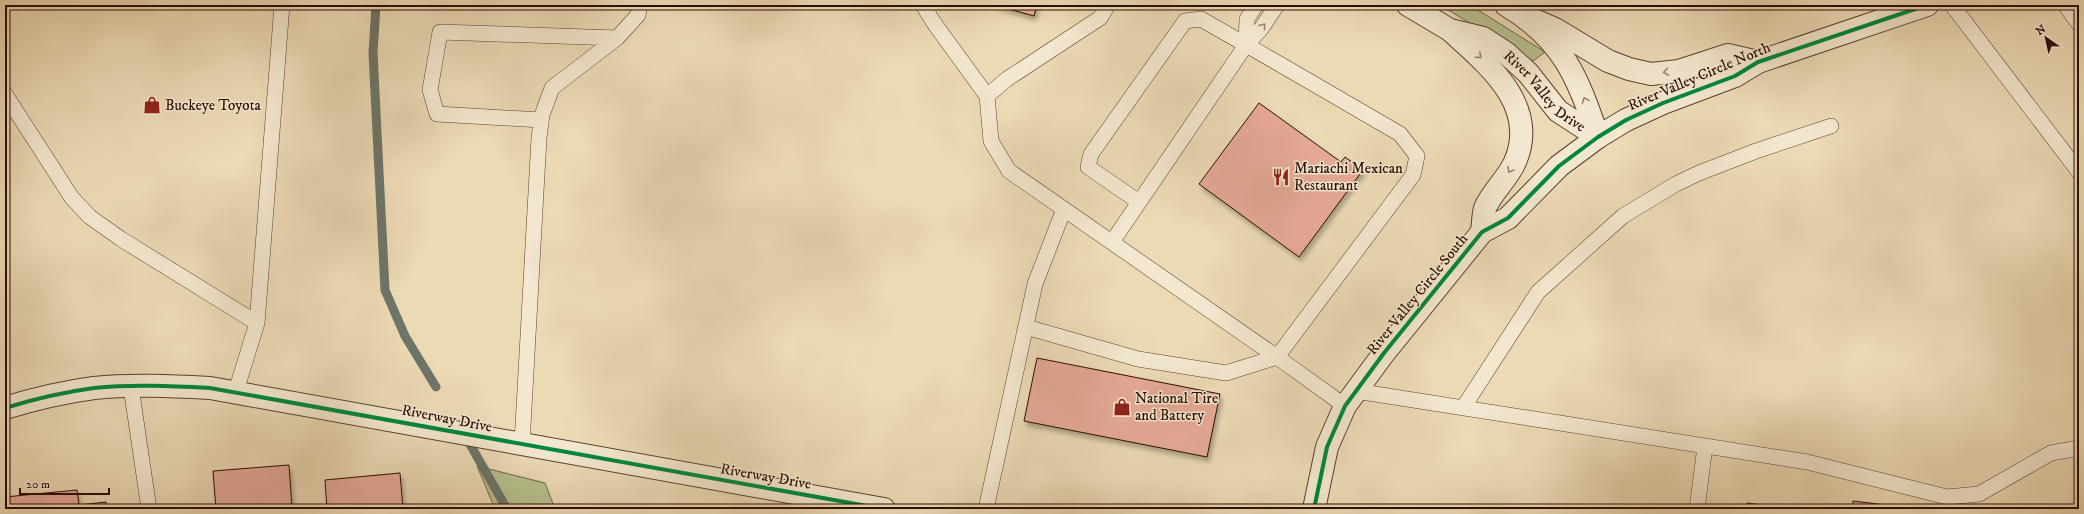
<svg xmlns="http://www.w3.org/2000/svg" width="2084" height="514" viewBox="0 0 2084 514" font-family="'IM FELL DW Pica',serif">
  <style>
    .green { fill: #b7c08e; stroke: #706648 }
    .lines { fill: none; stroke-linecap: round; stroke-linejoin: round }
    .stream { stroke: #6d7569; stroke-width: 9 }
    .building { fill: #e4a996; stroke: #2a0c02; filter: url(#shadow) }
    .lane-casing { stroke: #5a402f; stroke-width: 16 }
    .street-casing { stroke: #5a402f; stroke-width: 24 }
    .lane { stroke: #f3e7cf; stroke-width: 15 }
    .street { stroke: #f3e7cf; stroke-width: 22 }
    .cycleway-casing { stroke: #f3e7cf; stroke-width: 6 }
    .cycleway { stroke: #00873e; stroke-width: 4 }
    .oneway { stroke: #998473 }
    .labels { text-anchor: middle; stroke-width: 3; stroke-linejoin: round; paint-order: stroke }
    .street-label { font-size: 15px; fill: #2a0c02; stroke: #f3e7cf }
    .poi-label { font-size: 15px; fill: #2a0c02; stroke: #f3e7cf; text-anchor: start }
  </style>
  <defs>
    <filter id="shadow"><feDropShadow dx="2.5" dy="4.5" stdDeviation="2" flood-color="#0004"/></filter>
  </defs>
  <rect width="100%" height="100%" fill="#ecdab5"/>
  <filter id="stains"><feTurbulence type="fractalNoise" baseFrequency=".005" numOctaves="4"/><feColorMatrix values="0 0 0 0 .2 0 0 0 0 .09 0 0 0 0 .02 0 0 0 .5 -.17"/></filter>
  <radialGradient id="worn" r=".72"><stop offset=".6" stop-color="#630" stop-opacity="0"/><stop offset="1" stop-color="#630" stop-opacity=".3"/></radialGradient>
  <path class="green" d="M1440,5H1470L1545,52L1533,61Z
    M477,466L545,483L555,509H495Z"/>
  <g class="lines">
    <path class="stream" d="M376,5L373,53L385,290L405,336L436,387
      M467,439L507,509"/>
  </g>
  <path class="building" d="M994,5H1037L1034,16Z
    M1259,103L1341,162L1345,157L1363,170L1299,257L1199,184Z
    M1037,358L1220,394L1207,457L1024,421Z
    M289,465L292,509H216L213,471Z
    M400,473L403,509H327L325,480Z
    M77,490L79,505L106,502L107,509H5V497Z
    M1853,501L1894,506V509H1852Z
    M1747,503L1793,509H1746Z"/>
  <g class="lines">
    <g class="lane-casing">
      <path id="lane" d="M923,5L934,23L987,96L991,141L1009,171L1277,357L1345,406
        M1952,5L2079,172
        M2065,5L2079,24
        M1246,45L1247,19L1256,5
        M5,94L72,198L90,217L121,239L257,323
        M987,96L1007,79L1100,18L1108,5
        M541,120L437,114L430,90L440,32L617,38
        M1112,242L1246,45L1261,29L1277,5
        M1026,327L1138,359L1226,373L1277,357L1413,175L1417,156L1400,134L1276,62L1201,19L1185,21L1091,154L1088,167L1139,202
        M131,387L149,509
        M236,391L257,323L282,5
        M1356,391L1807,462L1947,497L1979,494L2051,453L2079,448
        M1463,408L1538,292L1623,216L1676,184L1699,173L1756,151L1831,126
        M522,444L539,138L542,115L552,88L617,38L638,15L640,5
        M986,509L1035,284L1064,209
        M1697,509L1705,446"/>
    </g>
    <g class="street-casing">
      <g id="street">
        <path id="s1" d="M1408,5L1450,30L1483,38L1506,53L1528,73L1558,111L1598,137"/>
        <path d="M1506,5C1563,39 1577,76 1598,137"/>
        <path d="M1523,15L1555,29L1608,61L1629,69L1651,74L1679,71L1728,55L1758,62"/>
        <path d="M1450,30C1486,63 1540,105 1515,162C1508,178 1492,192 1485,208C1483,214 1483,225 1482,232"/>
        <path d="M5,408C34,399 64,392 94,388C132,384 172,386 210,388L884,509"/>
        <path d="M1314,509L1327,447L1345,406L1384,353L1482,232L1508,218L1559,166L1598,137L1626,120L1663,103L1735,76L1758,62L1927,5"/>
      </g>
    </g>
    <use href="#lane" class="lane"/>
    <use href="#street" class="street"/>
    <g class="cycleway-casing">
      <path id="cycleway" d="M5,408C34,399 64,392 94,388C132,384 172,386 210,388L884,509
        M1314,509L1327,447L1345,406L1384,353L1482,232L1508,218L1559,166L1598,137L1626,120L1663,103L1735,76L1758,62L1927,5"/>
    </g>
    <use href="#cycleway" class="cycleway"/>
  </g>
  <defs><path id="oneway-chevron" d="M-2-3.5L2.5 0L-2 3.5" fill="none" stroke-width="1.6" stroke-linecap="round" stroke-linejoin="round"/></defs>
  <g class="oneway">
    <use href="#oneway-chevron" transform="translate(1263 26) rotate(-53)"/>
    <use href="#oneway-chevron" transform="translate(1479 56) rotate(42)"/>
    <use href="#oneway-chevron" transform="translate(1666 72) rotate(173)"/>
    <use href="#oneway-chevron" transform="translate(1585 100) rotate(-111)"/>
    <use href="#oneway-chevron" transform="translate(1510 170) rotate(121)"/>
  </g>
  <defs>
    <g id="shop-bare" transform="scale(1.38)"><path d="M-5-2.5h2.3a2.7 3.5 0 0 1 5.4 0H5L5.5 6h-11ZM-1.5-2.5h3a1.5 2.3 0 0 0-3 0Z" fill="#8f2418" stroke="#f3e7cf" stroke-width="2.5" paint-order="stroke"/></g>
    <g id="restaurant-bare" transform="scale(1.38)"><path d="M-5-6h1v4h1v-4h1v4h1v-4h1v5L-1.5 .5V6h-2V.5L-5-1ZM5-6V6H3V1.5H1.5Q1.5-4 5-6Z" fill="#8f2418" stroke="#f3e7cf" stroke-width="2.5" paint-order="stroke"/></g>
  </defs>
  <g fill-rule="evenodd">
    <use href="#shop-bare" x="152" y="105"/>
    <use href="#restaurant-bare" x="1281" y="177"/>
    <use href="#shop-bare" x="1122" y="407"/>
  </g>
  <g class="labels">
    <g class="street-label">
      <text transform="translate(1699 76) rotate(-23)" y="5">River Valley Circle North</text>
      <text dy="5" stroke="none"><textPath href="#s1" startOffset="165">River Valley Drive</textPath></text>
      <text transform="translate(1417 294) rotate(-51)" y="5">River Valley Circle South</text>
      <text transform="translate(447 418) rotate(11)" y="5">Riverway Drive</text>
      <text transform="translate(766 476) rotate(10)" y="5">Riverway Drive</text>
    </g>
    <g class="poi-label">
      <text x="165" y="110">Buckeye Toyota</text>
      <text x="1294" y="173">Mariachi Mexican<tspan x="1294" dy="17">Restaurant</tspan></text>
      <text x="1135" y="403">National Tire<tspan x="1135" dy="17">and Battery</tspan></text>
    </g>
  </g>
  <rect width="2084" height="514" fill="none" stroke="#ecdab5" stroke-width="20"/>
  <rect x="6" y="6" width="2072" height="502" fill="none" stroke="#2a0c02" stroke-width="2"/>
  <rect x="10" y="10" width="2064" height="494" fill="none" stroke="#2a0c02"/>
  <g transform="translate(2046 38) rotate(326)" stroke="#f3e7cf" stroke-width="3" paint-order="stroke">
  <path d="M0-3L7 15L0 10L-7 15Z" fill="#2a0c02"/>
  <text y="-6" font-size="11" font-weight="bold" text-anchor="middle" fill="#2a0c02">N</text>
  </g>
  <path d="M20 488v6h89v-6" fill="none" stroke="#2a0c02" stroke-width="2"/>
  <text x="26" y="488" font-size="12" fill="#2a0c02" stroke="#f3e7cf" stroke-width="3" paint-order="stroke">20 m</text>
  <rect width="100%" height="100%" filter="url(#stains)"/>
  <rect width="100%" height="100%" fill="url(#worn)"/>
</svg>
